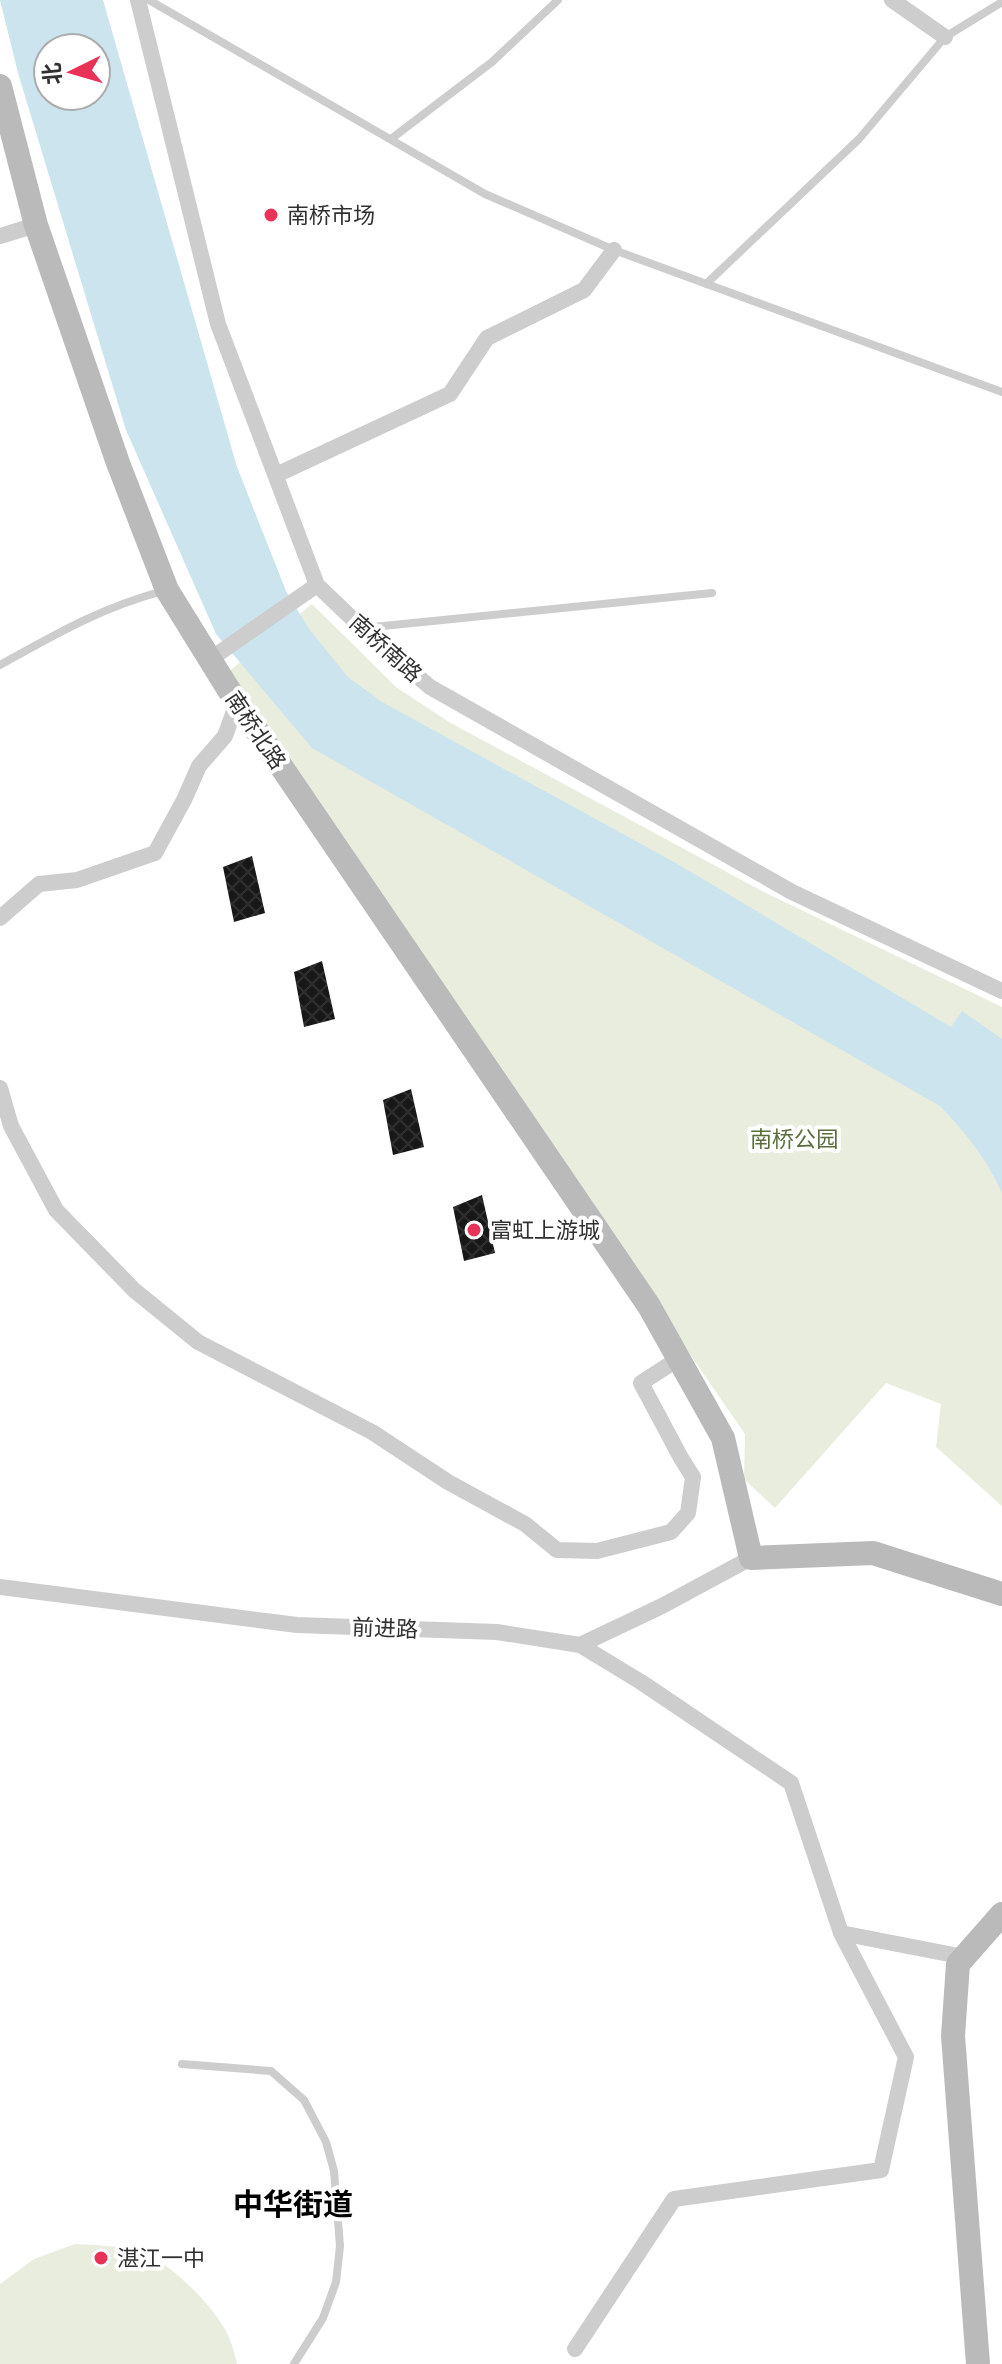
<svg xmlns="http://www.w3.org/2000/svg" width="1002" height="2364" viewBox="0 0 1002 2364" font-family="'Open Sans','Noto Sans SC',sans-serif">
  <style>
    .green { fill: #e8edde }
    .water { fill: #cbe4ed; fill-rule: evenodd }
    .building { fill: url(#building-cross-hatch) }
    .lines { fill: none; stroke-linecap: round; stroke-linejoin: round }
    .lane { stroke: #cdcdcd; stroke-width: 8 }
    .street { stroke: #cdcdcd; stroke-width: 16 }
    .secondary { stroke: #bababa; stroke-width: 24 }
    .poi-dot { fill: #e83258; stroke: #fff; stroke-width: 3 }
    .labels { text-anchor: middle; stroke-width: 8; stroke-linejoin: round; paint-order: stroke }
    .poi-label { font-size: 22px; fill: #303030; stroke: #fff; text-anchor: start }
    .street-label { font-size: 22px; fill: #303030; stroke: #fff }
    .park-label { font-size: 22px; fill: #5a6d3c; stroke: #fff }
    .district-label { font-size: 30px; font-weight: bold; fill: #000; stroke: #fff }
  </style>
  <defs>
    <pattern id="building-cross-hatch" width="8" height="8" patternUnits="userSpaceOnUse" patternTransform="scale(2)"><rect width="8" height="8" fill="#171717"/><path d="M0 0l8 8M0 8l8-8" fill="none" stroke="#303030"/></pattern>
  </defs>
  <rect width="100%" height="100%" fill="#fff"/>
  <path class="green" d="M312,604L396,687L449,722L762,891L1002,1007V1506L936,1447L941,1404L886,1383L775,1508L744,1479L745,1434L222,677Z
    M75,2244C95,2245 117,2246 137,2251C168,2259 219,2310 230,2340C233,2347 235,2356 237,2364H0V2284L34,2259Z"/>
  <path class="water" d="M0,0H103L237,467L286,591L309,629L348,677L382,702L674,862L951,1027L962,1011L1002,1039V1193C985,1156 968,1136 940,1106L312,748L216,634L126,430L18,73ZM48,48H96V96H48Z"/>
  <path class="building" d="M252,856L265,913L234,922L223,867Z
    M322,961L335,1019L304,1027L294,972Z
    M411,1089L424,1147L393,1155L383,1100Z
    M482,1195L495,1253L464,1261L453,1207Z"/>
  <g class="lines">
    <path class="lane" d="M149,0L485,194L614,250L1002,392
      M391,139L492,62L558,0
      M706,284L859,139L945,37L1002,2
      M363,628L712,593
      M0,665C56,634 100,608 163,591
      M182,2064L271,2071L304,2100L326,2142L334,2171L340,2246L336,2282L323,2318L294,2364"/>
    <path class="street" d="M138,0L218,324L317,585L362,628L430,687L792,892L1002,991
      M892,0L945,37
      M0,236L36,225
      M276,475L450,394L487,338L584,290L614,250
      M209,660L317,585
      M0,918L39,884L77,880L155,853L184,800L199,766L225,736L233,714
      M0,1088L11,1126L56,1210L134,1290L198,1342L372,1432L448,1482L525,1524L557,1550L597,1551L671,1532L688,1513L693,1477L681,1458L641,1383L678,1359
      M0,1587L297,1625L497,1632L580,1645L662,1606L751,1558
      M580,1645L641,1682L791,1783L841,1933
      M575,2349L674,2199L881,2170L906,2057L841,1933L964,1957"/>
    <path class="secondary" d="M0,86L36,225L118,463L167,590L227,687L649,1306L723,1438L751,1558L873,1553L1002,1594
      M978,2364L953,2036L958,1964L1002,1914"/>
  </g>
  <g class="poi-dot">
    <circle cx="271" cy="215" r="8"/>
    <circle cx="474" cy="1230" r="8"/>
    <circle cx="101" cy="2258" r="8"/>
  </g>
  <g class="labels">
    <g class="poi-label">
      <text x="287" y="223">南桥市场</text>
      <text x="490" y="1238">富虹上游城</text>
      <text x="117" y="2266">湛江一中</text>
    </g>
    <g class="street-label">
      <text transform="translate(386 648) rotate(42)" y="8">南桥南路</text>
      <text transform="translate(256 730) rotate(56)" y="8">南桥北路</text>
      <text transform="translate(385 1628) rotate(2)" y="8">前进路</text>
    </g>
    <g class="park-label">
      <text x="794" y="1147">南桥公园</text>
    </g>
    <g class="district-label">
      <text x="293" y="2215">中华街道</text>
    </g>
  </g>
  <g transform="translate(72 72) rotate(265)"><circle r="38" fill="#ffffff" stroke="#acacac" stroke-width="2"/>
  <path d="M0-6L14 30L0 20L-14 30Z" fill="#e83258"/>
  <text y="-12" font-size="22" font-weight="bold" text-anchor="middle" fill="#303030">北</text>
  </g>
</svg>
